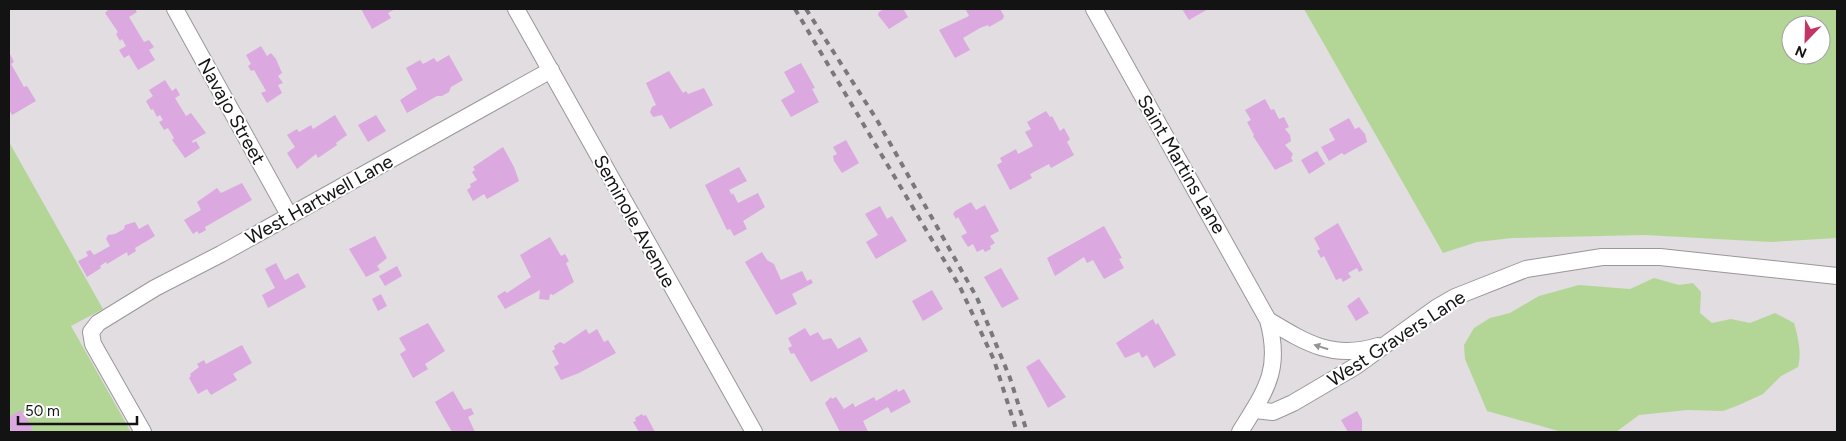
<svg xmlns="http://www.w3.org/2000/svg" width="1846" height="441" viewBox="0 0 1846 441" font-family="Figtree,sans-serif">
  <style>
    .green { fill: #b3d697; fill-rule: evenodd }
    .building { fill: #dba9df }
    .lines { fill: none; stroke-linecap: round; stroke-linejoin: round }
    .street-casing { stroke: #9a969a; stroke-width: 18 }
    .street { stroke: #fff; stroke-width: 16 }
    .rail { stroke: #7a787a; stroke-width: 4; stroke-dasharray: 6 6; stroke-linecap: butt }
    .oneway { fill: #959595 }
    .labels { text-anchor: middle; stroke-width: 4; stroke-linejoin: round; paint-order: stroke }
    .street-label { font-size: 19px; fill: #141314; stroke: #fff }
  </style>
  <rect width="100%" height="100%" fill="#e1dde1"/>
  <path class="green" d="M1304,9H1837V238L1771,242L1645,235L1512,238L1477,242L1443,253ZM1791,25H1821V55H1791Z
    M9,142L103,309L71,326L131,432H9Z
    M1654,278L1679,285L1693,283L1701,292L1700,313L1712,323L1731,319L1750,323L1775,313L1794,323C1798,337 1802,353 1798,367L1781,376L1763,394L1739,405L1723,411L1687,410L1639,415L1616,432H1562L1487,411L1465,359L1464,345L1474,328L1490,318L1510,313L1539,296L1579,285L1630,289Z"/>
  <path class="building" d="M109,9H135L137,12L129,17L144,42L149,40L154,47L149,50L155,60L138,70L129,55L124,58L119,50L126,46L122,39L120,41L116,34L118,32L105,13Z
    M361,9H395L388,13L391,18L372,29Z
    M884,9H906L904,10L908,17L889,29L878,15L879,12Z
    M968,9H1000L1004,16L1003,19L989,27L988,25L980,28L963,38L970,50L955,58L939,30L969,16L966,10Z
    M1182,9H1208L1189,20Z
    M261,46L267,56L271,53L276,59L282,73L278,76L283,83L278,85L282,93L267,103L261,93L266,91L254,70L251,71L248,66L251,64L246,55Z
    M9,52L14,62L11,64L24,87L27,86L36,101L12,115L9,109Z
    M449,55L463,80L451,87L449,92L442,96H437L407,113L400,100L417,89L406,68L420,60L423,64L434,58L437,62Z
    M801,63L815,88L812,89L819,102L791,117L781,100L795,92L784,72Z
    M669,71L683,93L686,91L688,94L704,88L713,105L670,129L662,115L653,117L650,112L652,107L656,105L646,83Z
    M165,80L172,91L176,88L180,95L175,98L186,116L191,113L206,133L192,141L193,143L196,141L200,148L185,158L172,140L174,138L168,128L164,130L159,122L163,120L160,115L157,117L153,109L151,110L146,101L153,96L149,90Z
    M1265,99L1271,110L1274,109L1279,119L1284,117L1289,127L1285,129L1290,135L1291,141L1285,145L1293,154L1291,158L1293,161L1275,170L1253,136L1254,135L1247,122L1251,120L1245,110Z
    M1046,111L1050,117L1052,116L1060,131L1064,128L1070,139L1067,142L1074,155L1051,168L1049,164L1030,174L1032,178L1010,190L997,165L1002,162L1000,158L1016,149L1018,154L1033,146L1025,132L1031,129L1027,122Z
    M335,115L347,135L336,143L337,145L318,158L316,154L297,169L287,153L295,147L287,135L297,129L299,132L311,125L313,129Z
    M376,115L386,131L368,142L358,125Z
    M1349,118L1355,129L1359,127L1365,134L1367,142L1344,155L1342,153L1329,161L1321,147L1335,140L1329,129Z
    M846,140L859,163L842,173L834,161L833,156L837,154L833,147Z
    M503,147L514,167L519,181L487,199L484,194L473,201L467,190L471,187L470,184L477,180L472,172L475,170L473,167Z
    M1317,151L1325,164L1309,174L1301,160Z
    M739,167L747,181L729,190L732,195L733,193L738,203L758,193L765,207L743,221L747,229L734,236L730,229L727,230L705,185Z
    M242,183L252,200L205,227L206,230L199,234L197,231L193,234L184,220L201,210L197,202L217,188L221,193Z
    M971,202L976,210L985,205L999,231L990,236L995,243L990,246L991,249L985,252L983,249L977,252L973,244L968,247L961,236L967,233L958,217L956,219L953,214L955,211Z
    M880,206L887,219L892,216L907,241L876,259L866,242L878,235L865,214Z
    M135,222L139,229L148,224L155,236L135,248L136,251L128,256L127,252L107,264L106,262L100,266L101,268L87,277L78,261L88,256L86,252L90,250L94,255L110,246L106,239L108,235L115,234L124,229L125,225Z
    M1338,223L1363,270L1359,272L1357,268L1348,273L1351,277L1343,282L1341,278L1336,280L1324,256L1321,258L1317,251L1320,249L1314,238Z
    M1104,226L1122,258L1119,259L1124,268L1104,279L1093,260L1087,263L1084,257L1055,276L1047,258Z
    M375,236L387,258L377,266L380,270L366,277L349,249Z
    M550,237L561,256L565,254L569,261L566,263L574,282L553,295L550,294L549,300L539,299L540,290L505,309L497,296L505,291L507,293L531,277L520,255Z
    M762,252L767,260L774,264L781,280L802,271L807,281L811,279L813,283L792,294L797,304L776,315L745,262Z
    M276,263L285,280L298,273L306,287L268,308L262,295L275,288L265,269Z
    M397,266L402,276L385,286L379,276Z
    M1001,268L1019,299L1002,308L984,277Z
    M932,290L943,309L923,321L912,301Z
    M381,294L387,306L378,311L372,299Z
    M1359,297L1369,313L1356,321L1347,306Z
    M1153,319L1156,325L1158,323L1176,355L1154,368L1147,355L1142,358L1139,352L1125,358L1116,343Z
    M428,323L445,351L425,364L428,369L413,378L400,354L406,350L399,338Z
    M805,328L810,336L818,332L823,340L831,338L838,349L860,337L868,351L811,382L794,353L791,354L788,348L792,346L788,338Z
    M586,329L589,334L597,329L604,342L608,340L616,353L579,373L561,380L554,367L559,364L552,351L555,349L554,346L560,342L564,344Z
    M242,345L252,363L233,374L237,380L211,395L207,389L198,394L189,378L191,376L190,374L199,367L197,364L204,360L206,364Z
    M1039,359L1066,397L1048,408L1026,367Z
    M897,389L898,392L904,389L911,402L891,413L888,407L863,421L868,432H840L825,403L831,397L832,399L836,397L844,409L853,403L855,407L874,397L876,401Z
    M453,391L464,410L471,408L474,414L468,417L475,432H452L435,402Z
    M21,410L33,428L31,429L32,432H12L9,426V417Z
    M1357,411L1362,420V432H1348L1341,420Z
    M642,414L643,416L646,415L655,432H639L633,422L636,421L635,418Z"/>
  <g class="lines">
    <g class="street-casing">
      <path id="street" d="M175,9L289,215
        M516,9L754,432
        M1094,9L1268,320C1282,371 1265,391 1240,432
        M1268,320C1306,343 1333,360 1378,346
        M1255,410L1273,412L1293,403L1356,366L1436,308L1455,297L1526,269L1602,257H1660L1837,276
        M143,432L93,344L91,332L98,323L155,288L221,254L551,70"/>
    </g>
    <use href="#street" class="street"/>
    <path class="rail" d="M795,9L960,287L994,360L1017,432
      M806,9L877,120L977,298L1010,378L1027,432"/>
  </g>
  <defs><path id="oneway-solid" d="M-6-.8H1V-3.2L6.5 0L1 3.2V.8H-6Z" transform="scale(1.25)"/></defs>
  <use class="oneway" href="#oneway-solid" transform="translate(1321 347) rotate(-162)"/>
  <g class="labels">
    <g class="street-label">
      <text transform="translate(232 111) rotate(61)" y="7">Navajo Street</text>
      <text transform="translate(1182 164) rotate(60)" y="7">Saint Martins Lane</text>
      <text transform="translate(319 199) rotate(-29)" y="7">West Hartwell Lane</text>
      <text transform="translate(635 221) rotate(61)" y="7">Seminole Avenue</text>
      <text transform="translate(1396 338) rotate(-33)" y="7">West Gravers Lane</text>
    </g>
  </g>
  <rect width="1846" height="441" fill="none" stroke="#141314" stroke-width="20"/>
  <g transform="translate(1806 40) rotate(203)"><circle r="24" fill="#ffffff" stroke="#a1a1a1"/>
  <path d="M0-4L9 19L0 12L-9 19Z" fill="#c33664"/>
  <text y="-8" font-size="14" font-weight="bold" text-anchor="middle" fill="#141314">N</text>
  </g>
  <path d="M18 416v8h119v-8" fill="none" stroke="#141314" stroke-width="2.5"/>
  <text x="25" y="416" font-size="15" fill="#141314" stroke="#ffffff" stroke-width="4" paint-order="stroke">50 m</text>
</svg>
